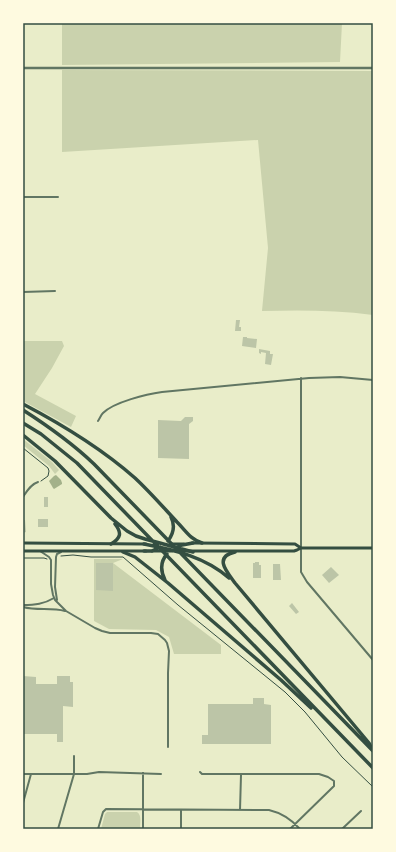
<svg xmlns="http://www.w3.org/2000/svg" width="396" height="852" viewBox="0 0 396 852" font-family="'Space Grotesk',sans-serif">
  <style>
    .green { fill: #cad2ad }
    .water { fill: #a3b18a }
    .building { fill: #bcc5a7 }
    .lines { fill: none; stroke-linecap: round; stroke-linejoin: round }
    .path { stroke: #344e41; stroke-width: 1 }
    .minor { stroke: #617663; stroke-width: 2 }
    .tertiary { stroke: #617663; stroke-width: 2.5 }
    .secondary { stroke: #344e41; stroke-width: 3 }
    .motorway { stroke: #344e41; stroke-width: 3.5 }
    .neatline { fill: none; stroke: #344e41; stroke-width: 1.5 }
  </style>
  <rect width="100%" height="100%" fill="#e9edc9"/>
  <path class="green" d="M62,23H342L340,62L62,65Z
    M62,70L373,71V315C336,310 300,310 262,311L268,248L258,140L62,152Z
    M23,341H62L64,346L52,368L35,394L76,416L71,427L23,401Z
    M23,439L52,462L59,470L55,474L49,466L23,445Z
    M94,559H123L113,563L221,645V654H174L169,637L156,630L109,629L94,621Z
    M107,812H137C142,815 140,823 140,829H101L105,814Z"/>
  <path class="water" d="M56,475L61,480L62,483V484L54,489L53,488L49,481L54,476Z"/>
  <path class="building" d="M236,320H240L239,327H241V331H235Z
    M243,337H247V338L257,339L256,348L242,346Z
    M259,349L270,351V354H273L271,365L265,364L266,353L261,352V354L259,353Z
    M185,417H193V421L189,424V459L158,458V420L181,421Z
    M44,497H48V507H44Z
    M38,519H48V527H38Z
    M23,520H25L26,532L23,533Z
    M255,562H259V565H261V578H253V563H255Z
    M96,563H113V591L96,590Z
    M273,564H280L281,580H273Z
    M331,567L339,575L329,583L322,575Z
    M292,603L299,612L296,614L289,606Z
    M23,676L36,677V684H57V676H70V682H73V707L63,706V742H57V734H23Z
    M253,698H264V704L271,705V744H202V735H208V704H253Z"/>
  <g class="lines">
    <path class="path" d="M23,448L48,468L49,471L48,476L41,481
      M61,556L73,555L91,557H123L178,605L285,692L305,712L342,757L373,787
      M23,558H44L47,559"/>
    <path class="minor" d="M23,197H58
      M23,292L55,291
      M301,378V572L307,582L373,660
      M98,421C100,418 101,415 103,413C114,402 147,394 162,392L309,378L340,377L373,380
      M23,497C27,491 31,484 38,482
      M40,551L49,557L51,560V584L53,595L55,600L66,611L95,628L102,631L110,633H151L158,634L165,640L167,643L169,651L168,673V747
      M57,600L55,587L56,557L57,554L61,552
      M23,605C35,605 44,604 54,598
      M23,607C37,611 51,607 65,611
      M200,772L202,774H319L328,777L334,781V786L290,829
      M23,774H87L99,772L161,774
      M23,803L31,774
      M181,810V829
      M240,810L241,775
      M58,829L74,774V756
      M98,829L103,812L106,809L269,810C282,813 291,819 300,829
      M143,829V773
      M342,829L361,811"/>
    <path class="tertiary" d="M23,68H373"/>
    <path class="secondary" d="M23,543L146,544
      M192,543L295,544L301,548
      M172,544H184
      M23,551H146
      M152,551H172
      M180,551H294L297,550L301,548H373"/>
    <path class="motorway" d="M23,404C63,425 101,448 135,478C150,492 163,507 177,522C186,531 190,539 202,543
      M23,410C48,426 72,443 94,464L373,751
      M23,423L41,434L77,463L373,768
      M23,435L55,461L111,518L127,531L136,536L145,539L193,552
      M168,541C174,533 175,525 171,517
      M111,544C121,538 122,533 115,524
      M144,544C175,550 205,557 229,578
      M175,548L182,545L193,543
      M144,551H152L160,547
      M123,552L135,557L168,583L281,680L311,708
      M235,552C213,557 227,572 235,583L369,743L372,749
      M165,580C160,570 160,562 167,554"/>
  </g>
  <rect width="396" height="852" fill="none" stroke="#fefae0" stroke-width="48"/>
  <rect x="24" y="24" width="348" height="804" class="neatline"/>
</svg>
